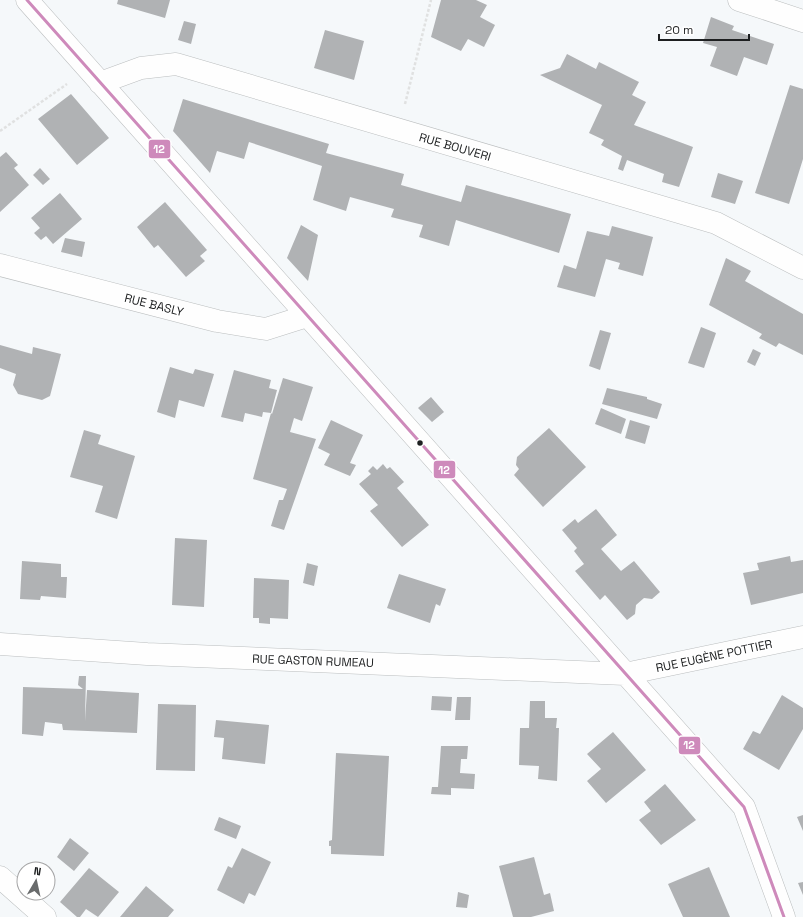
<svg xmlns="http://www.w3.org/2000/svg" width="803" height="917" viewBox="0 0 803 917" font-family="'Space Grotesk',sans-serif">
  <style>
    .building { fill: #b0b2b4 }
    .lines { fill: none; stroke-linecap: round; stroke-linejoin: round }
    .street-casing { stroke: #bbbebf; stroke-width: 23 }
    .path { stroke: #e0e1e1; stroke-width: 2.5; stroke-dasharray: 3 2; stroke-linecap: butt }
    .street { stroke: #fefefe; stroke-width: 22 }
    .bus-1-casing { stroke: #fff; stroke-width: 6 }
    .bus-1 { stroke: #ce8abb; stroke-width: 3 }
    .bus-dot { fill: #1d1f20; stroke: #fff; stroke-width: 1.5 }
    .labels { text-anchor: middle; stroke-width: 3; stroke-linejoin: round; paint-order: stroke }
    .street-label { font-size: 12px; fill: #1d1f20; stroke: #fff }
    .line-badge { stroke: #fff; stroke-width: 1.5 }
    .badge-label { font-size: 11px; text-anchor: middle; font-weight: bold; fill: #fff }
  </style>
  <rect width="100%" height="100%" fill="#f5f8fa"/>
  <path class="building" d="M118,0H170L165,18L117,4Z
    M441,0H476L487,5L480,17L495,25L484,47L468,39L461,51L431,37Z
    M711,17L734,26L732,30L774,44L767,65L744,57L737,76L710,66L717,47L703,43Z
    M184,21L196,24L191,44L178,40Z
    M325,30L364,41L354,80L314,68Z
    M567,54L596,69L599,62L639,82L632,95L646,102L634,125L693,147L679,187L662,182L664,174L627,160L623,171L618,169L622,156L601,145L604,140L589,133L602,105L540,75L560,68Z
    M790,85L803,89V159L789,204L755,193Z
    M71,94L109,138L77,165L38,119Z
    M183,99L329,144L326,153L404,174L401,185L461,202L466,185L571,214L559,253L456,220L449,246L419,237L423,225L391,217L394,209L350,197L346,211L313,200L322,166L249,142L244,159L217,151L210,173L173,131Z
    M6,152L18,165L14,168L29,185L0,212V157Z
    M40,168L50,179L43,185L33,175Z
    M718,173L743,181L735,204L711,197Z
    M60,193L82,219L53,244L46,236L41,240L34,233L40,228L31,218Z
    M165,202L207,250L200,256L205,261L186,277L158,245L154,248L137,227Z
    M301,225L318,235L308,281L287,258Z
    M612,226L653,237L643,276L618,269L620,263L606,259L595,297L557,287L564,265L576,269L587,231L609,236Z
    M65,238L85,242L82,257L61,252Z
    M726,258L751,271L745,281L803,314V355L779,343L776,347L759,338L762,334L709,305Z
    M701,327L716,333L704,368L688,363Z
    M600,330L611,333L600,370L589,366Z
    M0,345L32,354L33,347L61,354L50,396L42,400L18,394L13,385L16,374L0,368Z
    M753,349L761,353L755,366L747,362Z
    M170,367L193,374L195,369L214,374L204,407L179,400L175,418L157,412Z
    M234,370L271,380L269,388L277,390L271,413L263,412L262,417L245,413L243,422L221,417Z
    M283,378L313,387L302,421L294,418L290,432L316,439L284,530L271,526L279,500H283L287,489L253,479L271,413L272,414Z
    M607,388L647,397V399L662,404L657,419L602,404Z
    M431,397L444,412L432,422L418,408Z
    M601,408L626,419L621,434L595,424Z
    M331,420L363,435L350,463L356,465L350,476L324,465L330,454L318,448Z
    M630,420L650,426L645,444L625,438Z
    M549,428L586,467L543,507L514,475L519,469L516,465L517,457Z
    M84,430L101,435L98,444L135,456L117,519L95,512L103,486L70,477Z
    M383,464L387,469L390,467L404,482L397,488L429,525L402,547L370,511L378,505L359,484L371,474L368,471L373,466L377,470Z
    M596,509L617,535L601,549L621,571L634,561L660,592L652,599L644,598L636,605L635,614L627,620L605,595L600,600L575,571L584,564L574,551L577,548L562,530L575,519L578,523Z
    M175,538L207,540L204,607L172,605Z
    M790,556L791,562L803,560V593L751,605L743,573L759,570L757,563Z
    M22,561L61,564V577H67L66,598L41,596L40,600L20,599Z
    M307,563L318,566L314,586L303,583Z
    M399,574L446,589L440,606L436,604L430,623L387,608Z
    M254,578L289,580L288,619L270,618V624L259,623V618H253Z
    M79,676H86L85,721L87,690L139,693L137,733L63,730L62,724L45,722L43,736L22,734L23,687L83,689L78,685Z
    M782,695L803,708V729L779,770L743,749L753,731L760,734Z
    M432,696L452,697L451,711L431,710Z
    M457,697H471L470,720H455Z
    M530,701H545V718H557L556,728H559L557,781L538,779L539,766L519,765L520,728H529Z
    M158,704L196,705L195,771L156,770Z
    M216,720L269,725L265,764L222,759L224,738L214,737Z
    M613,732L646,770L606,803L587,781L601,769L587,754Z
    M441,746H468L467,759H461L460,773L475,774L474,789L451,788V795L431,794L432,787H438Z
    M336,753L389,756L384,856L331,854V846H329V841L332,840Z
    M665,784L696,820L661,845L639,820L651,811L644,802Z
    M803,815V831L797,817Z
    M219,817L241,826L236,839L214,830Z
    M70,838L89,853L74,871L57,857Z
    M242,848L271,862L255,896L249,893L244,904L217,890L228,866L232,868Z
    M534,857L544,895L550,893L554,911L531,917H513L499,866Z
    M709,867L730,917H683L668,884Z
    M89,868L119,892L98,917L86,909L80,917H77L60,902Z
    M803,882V895L798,883Z
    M146,886L174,910L168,917H120Z
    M458,892L469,895L467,908L456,907Z"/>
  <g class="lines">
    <g class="street-casing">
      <path id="street" d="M27,0L744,807L784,917
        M739,0L803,21
        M100,83L141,68L176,64L716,223L803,268
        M0,265L217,321L266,329L307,316
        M0,644L147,654L625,674L803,637
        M0,877L45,917"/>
    </g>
    <path class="path" d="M405,104L431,0
      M0,131L67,84"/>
    <use href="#street" class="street"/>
    <g class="bus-1-casing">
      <path id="bus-1" d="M27,0L744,807L784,917"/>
    </g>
    <use href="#bus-1" class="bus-1"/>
  </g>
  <circle class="bus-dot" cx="420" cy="443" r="3.5"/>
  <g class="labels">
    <g class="street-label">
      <text transform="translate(455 147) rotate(16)" y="4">RUE BOUVERI</text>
      <text transform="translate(154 305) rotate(14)" y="4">RUE BASLY</text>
      <text transform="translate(714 656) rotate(-12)" y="4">RUE EUGÈNE POTTIER</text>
      <text transform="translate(313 661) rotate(2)" y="4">RUE GASTON RUMEAU</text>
    </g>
  </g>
  <g class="line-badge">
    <rect x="148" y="139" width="23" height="20" rx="4" fill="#ce8abb"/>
    <rect x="433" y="460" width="23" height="19" rx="4" fill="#ce8abb"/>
    <rect x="678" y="736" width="23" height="19" rx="4" fill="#ce8abb"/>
  </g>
  <g class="badge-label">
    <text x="159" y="153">12</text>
    <text x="444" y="474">12</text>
    <text x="689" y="749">12</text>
  </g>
  <g transform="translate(36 881) rotate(9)"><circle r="19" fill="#ffffff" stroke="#a5a5a6"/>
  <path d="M0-3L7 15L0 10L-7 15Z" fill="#696b6c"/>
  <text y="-6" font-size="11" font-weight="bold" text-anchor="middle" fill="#1d1f20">N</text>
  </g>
  <path d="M659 34v6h90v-6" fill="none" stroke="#1d1f20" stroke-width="2"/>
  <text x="665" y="34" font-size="12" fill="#1d1f20" stroke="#ffffff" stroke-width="3" paint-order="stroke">20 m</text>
</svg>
